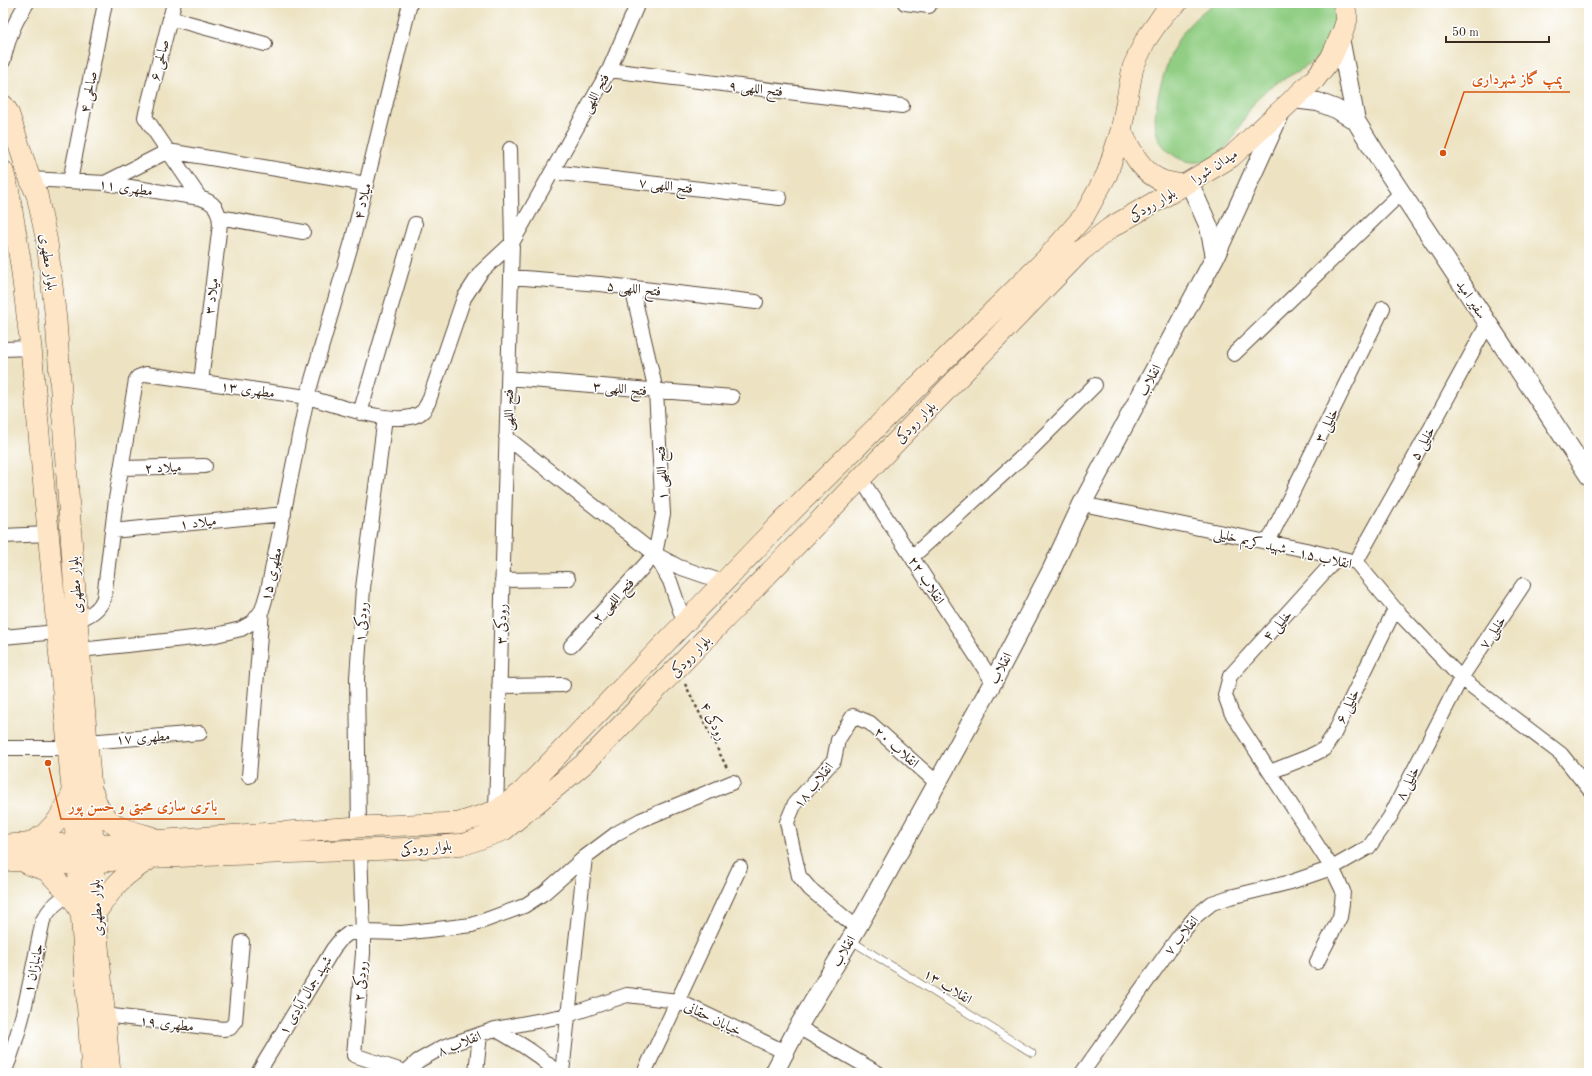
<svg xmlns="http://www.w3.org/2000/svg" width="1592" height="1076" viewBox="0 0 1592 1076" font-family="'Old Standard TT',Amiri,serif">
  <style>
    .grass { fill: #91ce83; stroke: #667c50 }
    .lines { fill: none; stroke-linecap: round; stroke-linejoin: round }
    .service-casing { stroke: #564637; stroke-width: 8 }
    .minor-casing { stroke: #564637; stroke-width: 16 }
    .tertiary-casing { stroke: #564637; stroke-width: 20 }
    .secondary-casing { stroke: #564637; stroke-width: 22 }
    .path { stroke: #564637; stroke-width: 2.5; stroke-dasharray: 3 3; stroke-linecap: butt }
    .service { stroke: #fff; stroke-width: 7 }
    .minor { stroke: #fff; stroke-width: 14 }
    .tertiary { stroke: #fff; stroke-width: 18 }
    .secondary { stroke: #fde5c5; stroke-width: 21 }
    .labels { text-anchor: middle; stroke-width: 3; stroke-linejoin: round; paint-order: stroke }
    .street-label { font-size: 14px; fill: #3b2a1e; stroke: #fff }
    .leader { fill: none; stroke: #d7540e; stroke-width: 1.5 }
    .callout-dot { fill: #d7540e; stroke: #fff; stroke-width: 1.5 }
    .callout-label { font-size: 15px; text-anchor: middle; font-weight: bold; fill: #d7540e; stroke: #fff; stroke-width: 3; stroke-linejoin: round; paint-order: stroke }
  </style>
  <rect width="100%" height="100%" fill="#fff"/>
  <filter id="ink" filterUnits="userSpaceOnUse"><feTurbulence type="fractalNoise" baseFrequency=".025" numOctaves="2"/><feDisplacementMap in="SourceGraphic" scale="8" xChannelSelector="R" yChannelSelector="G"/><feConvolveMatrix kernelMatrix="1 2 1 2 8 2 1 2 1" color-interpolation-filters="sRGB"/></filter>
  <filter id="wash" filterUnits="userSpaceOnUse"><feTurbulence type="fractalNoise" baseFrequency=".012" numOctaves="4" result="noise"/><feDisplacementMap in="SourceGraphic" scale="16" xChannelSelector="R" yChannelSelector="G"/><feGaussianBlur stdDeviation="0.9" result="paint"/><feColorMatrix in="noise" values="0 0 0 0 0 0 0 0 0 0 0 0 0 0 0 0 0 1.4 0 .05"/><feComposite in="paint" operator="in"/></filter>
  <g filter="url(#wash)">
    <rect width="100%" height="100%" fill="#ede3c3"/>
    <path class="grass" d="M1215,3H1332C1337,16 1337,32 1329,44C1315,68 1282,76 1262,94C1240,114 1234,157 1200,162C1190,163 1179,160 1172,154C1163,147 1158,140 1156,129C1151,108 1169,51 1182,34C1190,22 1203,11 1215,3Z"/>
  </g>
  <g filter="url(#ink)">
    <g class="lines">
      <g class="service-casing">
        <path id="service" d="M850,940L1032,1053"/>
      </g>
      <g class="minor-casing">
        <path id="minor" d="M174,3L145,117L200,198
          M905,3L929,6
          M170,18L265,44
          M3,61C9,37 13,24 27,3
          M609,70L902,106
          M552,172L780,198
          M30,179L105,183L200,198C214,202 219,209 220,224L201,382
          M70,181L105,3
          M105,183L168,151L366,184
          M219,217L303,232
          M511,277L600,284L756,302
          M632,288L656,391L663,514L655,554
          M3,349L31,348
          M1234,354L1401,193
          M508,378L732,397
          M360,413L415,224
          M506,437L655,554L679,567L723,582
          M121,468L205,466
          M861,479L993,682
          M1082,504L1306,550L1356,562L1395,609L1461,678L1561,754L1589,789
          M112,531L284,514
          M3,536L48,534
          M1268,542L1383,308
          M655,555L670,581L684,622
          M912,557L1033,447L1095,385
          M1356,562L1432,426L1488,323
          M502,580L568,579
          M77,621C89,615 99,611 104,598L116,499L136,380L138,377L146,374L307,397C331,403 403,431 423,411C425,409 426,405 428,403L464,298L481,272L512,243L609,70L638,3
          M3,637L57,632
          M571,646L655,554
          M80,650L212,636L241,629L253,622L262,610L268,590L307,397L353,238L410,3
          M499,686L563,685
          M87,742L200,733
          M3,748H68
          M1270,772L1308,757L1324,749L1334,734L1395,609
          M249,776L262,610
          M496,811L512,243L510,149
          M359,827L357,678L363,588L385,417
          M360,851L363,932V953L354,1055L405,1072
          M857,928L810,889L799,876L787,822L795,803L834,760L838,740L853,716L870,723L937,783
          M1317,962L1340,917L1342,903L1343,891L1332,868L1231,712L1225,695L1230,676L1337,558
          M104,1015L223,1029L230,1028L235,1022L242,942
          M798,1027L878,1073
          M495,1029C517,1042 539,1054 557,1073
          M4,1073C24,1024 32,971 43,920C50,908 57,901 70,894
          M258,1073L333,949L341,939L349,933L363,932L402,933L472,925L524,906L544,893L585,857L617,833L641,820L733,782
          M405,1073L418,1061L443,1047L495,1029L568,1015L627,995L678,1001L785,1052
          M476,1073L480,1034
          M562,1073L585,857
          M644,1073L740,867
          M1082,1073L1179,936L1197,915L1212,903L1230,897L1291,882L1332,868L1369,847L1390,817L1461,678L1523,585"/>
      </g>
      <g class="tertiary-casing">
        <path id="tertiary" d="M1293,99L1318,102L1336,109L1356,121L1340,38
          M1356,121L1385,168L1589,476
          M1189,182L1209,227L1215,257
          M774,1073L798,1027L857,928L993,682L1051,571L1082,504L1215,257L1280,114"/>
      </g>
      <g class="secondary-casing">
        <path id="secondary" d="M3,105L8,112L30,179L37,195L47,242L56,320L77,621L91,790L95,914L110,1073
          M1121,131C1131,150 1141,173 1163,181C1169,183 1177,184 1184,185L1231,157L1315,79L1331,58L1343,31L1347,19L1344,3
          M3,171L9,193L21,265L31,348L75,821L92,1073
          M93,793C95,799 97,806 101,811C111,827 134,832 151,837
          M30,843L45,834L58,820L72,795
          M3,845L46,843L76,846L93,845L359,827L459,823L496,811L521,793L794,509L1048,257L1084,216L1107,174L1121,131L1133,67L1145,41L1165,12L1177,3
          M3,860L77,864L135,858L419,848L465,844L504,830L585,763L1081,251L1110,228L1184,185
          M28,864L46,870L70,894L80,911
          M95,914C113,887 121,876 150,859"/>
      </g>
      <path class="path" d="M685,684L728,770"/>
      <use href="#service" class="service"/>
      <use href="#minor" class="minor"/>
      <use href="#tertiary" class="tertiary"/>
      <use href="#secondary" class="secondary"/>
    </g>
  </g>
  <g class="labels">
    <g class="street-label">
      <text transform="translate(159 60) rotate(-76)" y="5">صالحی ۶</text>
      <text transform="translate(756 88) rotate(7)" y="5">فتح اللهی ۹</text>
      <text transform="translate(88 92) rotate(-79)" y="5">صالحی ۴</text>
      <text transform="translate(595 93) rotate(-61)" y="5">فتح اللهی</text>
      <text transform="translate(1214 166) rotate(-33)" y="5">میدان شورا</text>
      <text transform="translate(666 185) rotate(7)" y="5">فتح اللهی ۷</text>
      <text transform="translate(126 187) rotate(8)" y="5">مطهری ۱۱</text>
      <text transform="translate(362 201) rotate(-76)" y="5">میلاد ۴</text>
      <text transform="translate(1152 204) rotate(-30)" y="5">بلوار رودکی</text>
      <text transform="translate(49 262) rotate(82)" y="5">بلوار مطهری</text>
      <text transform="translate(634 288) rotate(6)" y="5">فتح اللهی ۵</text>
      <text transform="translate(211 296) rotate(-83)" y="5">میلاد ۳</text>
      <text transform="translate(1472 299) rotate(56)" y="5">سفیر امید</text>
      <text transform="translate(1149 380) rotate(-62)" y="5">انقلاب</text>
      <text transform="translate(620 388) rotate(5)" y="5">فتح اللهی ۳</text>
      <text transform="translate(248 389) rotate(8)" y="5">مطهری ۱۳</text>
      <text transform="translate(508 410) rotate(-90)" y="5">فتح اللهی</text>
      <text transform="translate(915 422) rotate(-46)" y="5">بلوار رودکی</text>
      <text transform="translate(1326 425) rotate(-64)" y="5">خلیلی ۳</text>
      <text transform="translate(1422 443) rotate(-61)" y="5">خلیلی ۵</text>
      <text transform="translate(163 467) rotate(-2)" y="5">میلاد ۲</text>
      <text transform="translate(661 473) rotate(-93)" y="5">فتح اللهی ۱</text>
      <text transform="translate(198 522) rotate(-6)" y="5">میلاد ۱</text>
      <text transform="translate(1283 548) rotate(13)" y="5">انقلاب ۱۵ - شهید کریم خلیلی</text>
      <text transform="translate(271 574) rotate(-77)" y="5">مطهری ۱۵</text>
      <text transform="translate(927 580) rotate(57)" y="5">انقلاب ۲۲</text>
      <text transform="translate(75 585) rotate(-94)" y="5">بلوار مطهری</text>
      <text transform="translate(613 600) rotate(-48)" y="5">فتح اللهی ۲</text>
      <text transform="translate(361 622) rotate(-86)" y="5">رودکی ۱</text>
      <text transform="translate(501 624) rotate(-89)" y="5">رودکی ۳</text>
      <text transform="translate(1277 625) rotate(-48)" y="5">خلیلی ۴</text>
      <text transform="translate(1492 632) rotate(-56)" y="5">خلیلی ۷</text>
      <text transform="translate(690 656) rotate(-46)" y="5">بلوار رودکی</text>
      <text transform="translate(1000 668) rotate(-62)" y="5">انقلاب</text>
      <text transform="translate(1347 706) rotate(-64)" y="5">خلیلی ۶</text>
      <text transform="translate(714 721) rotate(64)" y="5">رودکی ۴</text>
      <text transform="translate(143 737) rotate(-4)" y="5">مطهری ۱۷</text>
      <text transform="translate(897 747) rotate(41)" y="5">انقلاب ۲۰</text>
      <text transform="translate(1407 783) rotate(-63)" y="5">خلیلی ۸</text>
      <text transform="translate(813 785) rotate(-51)" y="5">انقلاب ۱۸</text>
      <text transform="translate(426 847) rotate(-5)" y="5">بلوار رودکی</text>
      <text transform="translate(96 908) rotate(-93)" y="5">بلوار مطهری</text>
      <text transform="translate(1181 935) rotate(-51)" y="5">انقلاب ۷</text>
      <text transform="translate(843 951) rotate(-59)" y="5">انقلاب</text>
      <text transform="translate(33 968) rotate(-78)" y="5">جانبازان ۱</text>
      <text transform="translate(360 981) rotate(-85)" y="5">رودکی ۲</text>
      <text transform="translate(948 986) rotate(32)" y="5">انقلاب ۱۳</text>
      <text transform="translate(305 995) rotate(-59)" y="5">شهید جمال آبادی ۱</text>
      <text transform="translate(713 1018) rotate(26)" y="5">خیابان حقانی</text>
      <text transform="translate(167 1023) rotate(7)" y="5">مطهری ۱۹</text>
      <text transform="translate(459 1043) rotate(-22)" y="5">انقلاب ۸</text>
    </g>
  </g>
  <path class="leader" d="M1443 153L1464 92H1570M48 763L61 819H225"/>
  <g class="callout-dot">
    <circle cx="1443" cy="153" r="4"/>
    <circle cx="48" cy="763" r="4"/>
  </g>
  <g class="callout-label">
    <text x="1517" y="84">پمپ گاز شهرداری</text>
    <text x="143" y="811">باتری سازی محبتی و حسن پور</text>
  </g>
  <rect width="1592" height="1076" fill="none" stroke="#fff" stroke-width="16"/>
  <path d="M1446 36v6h103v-6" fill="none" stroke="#3b2a1e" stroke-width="2"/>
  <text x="1452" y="36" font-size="12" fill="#3b2a1e" stroke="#ffffff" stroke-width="3" paint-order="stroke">50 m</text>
</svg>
